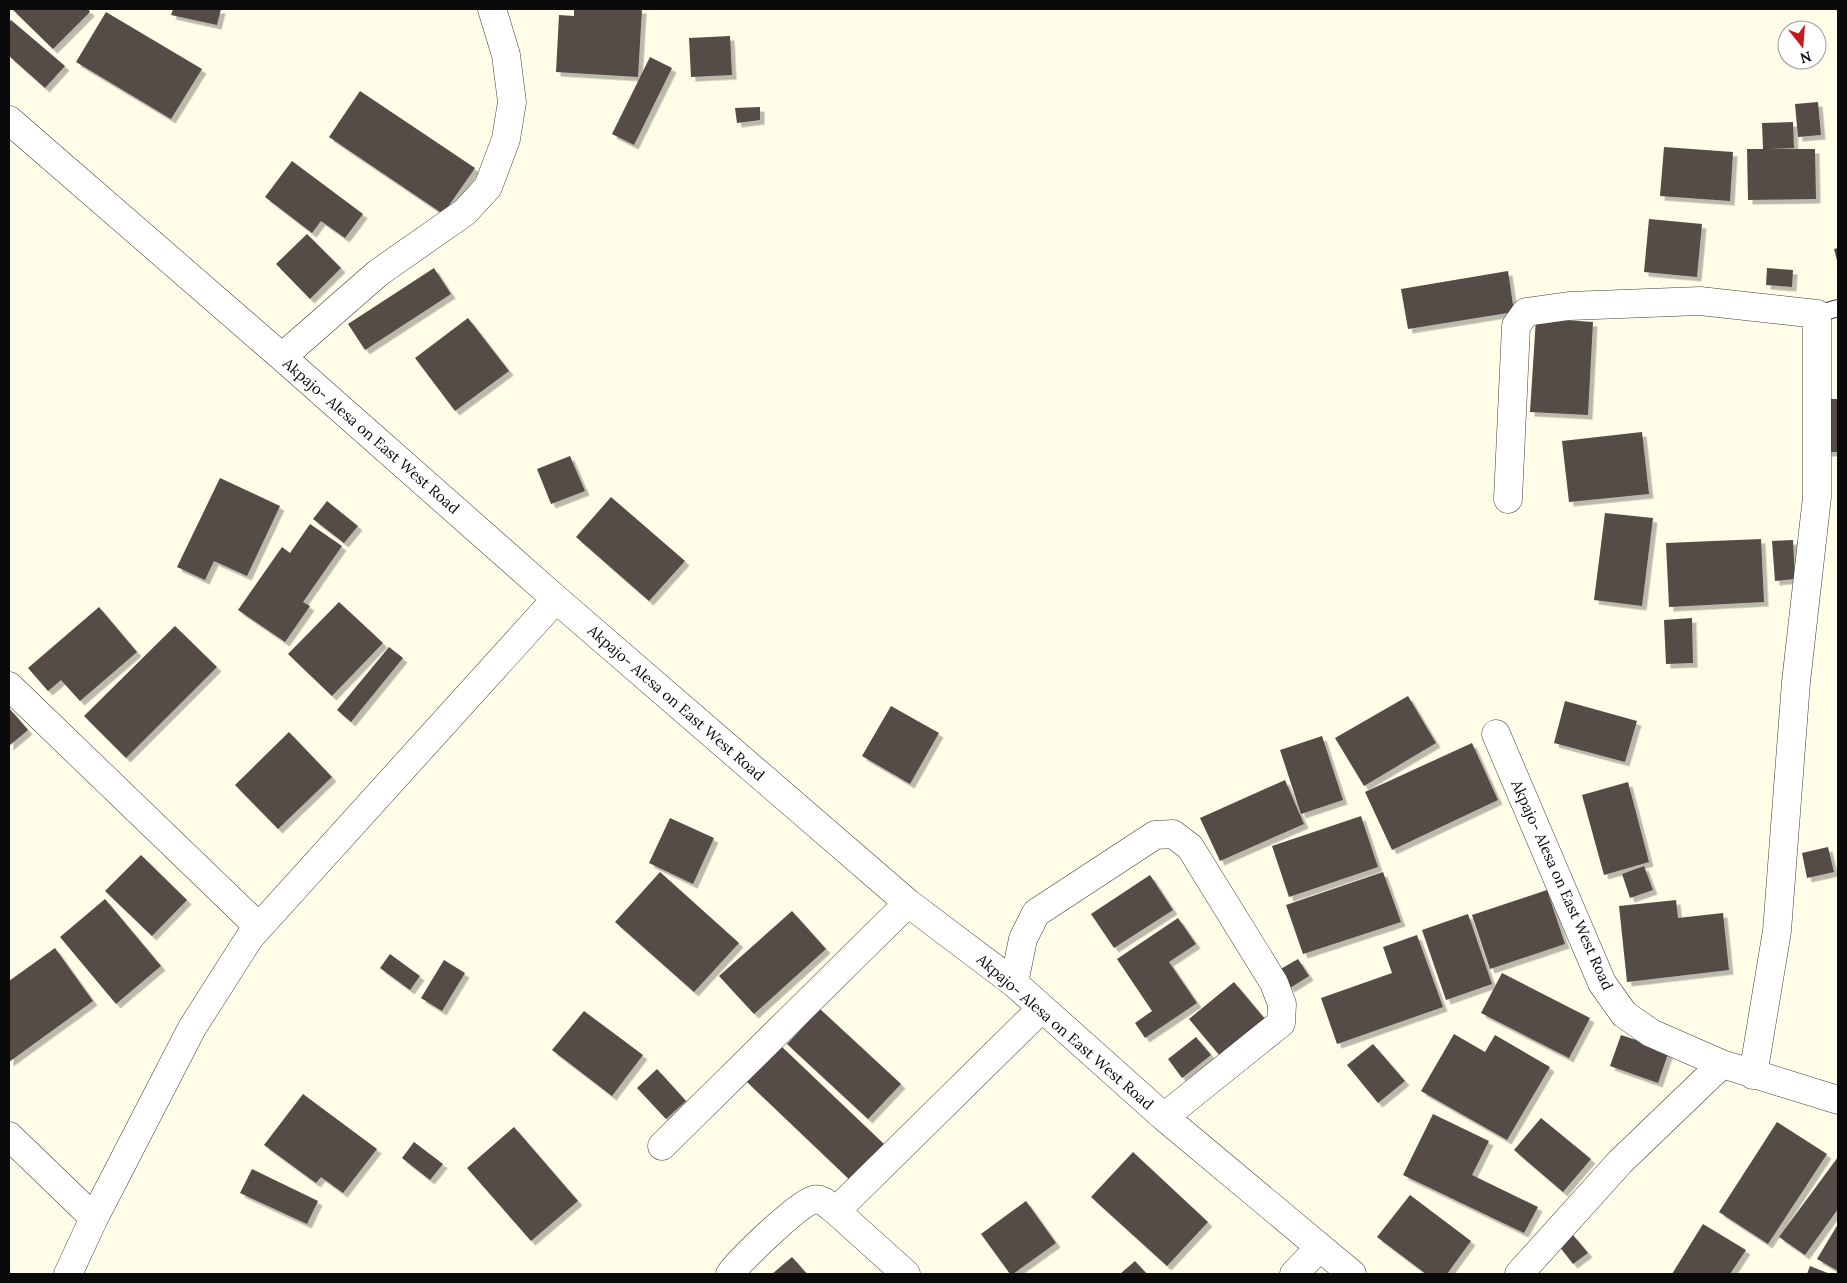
<svg xmlns="http://www.w3.org/2000/svg" width="1847" height="1283" viewBox="0 0 1847 1283" font-family="Lora,serif">
  <style>
    .building { fill: #544c46; filter: url(#shadow) }
    .lines { fill: none; stroke-linecap: round; stroke-linejoin: round }
    .lane-casing { stroke: #3d3d3d; stroke-width: 18 }
    .street-casing { stroke: #3d3d3d; stroke-width: 29 }
    .lane { stroke: #fff; stroke-width: 16 }
    .street { stroke: #fff; stroke-width: 28 }
    .labels { text-anchor: middle; stroke-width: 5; stroke-linejoin: round; paint-order: stroke }
    .street-label { font-size: 15px; fill: #0a0a0a; stroke: #fff }
  </style>
  <defs>
    <filter id="shadow"><feDropShadow dx="4.5" dy="4.5" stdDeviation="0" flood-color="#0004"/></filter>
  </defs>
  <rect width="100%" height="100%" fill="#fffce8"/>
  <path class="building" d="M12,9H88L90,12L53,49Z
    M173,9H221L217,25L171,15Z
    M574,9H642L638,77L556,72L559,15L574,16Z
    M106,12L202,69L171,119L76,62Z
    M11,20L65,66L45,88L9,56V22Z
    M730,36L732,75L691,77L689,38Z
    M650,57L672,68L634,145L612,134Z
    M360,91L475,168L443,214L329,137Z
    M1818,102L1821,135L1798,137L1795,104Z
    M760,107V120L737,123L735,108Z
    M1793,122L1794,148L1770,149H1815L1816,199L1748,200L1747,149H1763L1762,123Z
    M1664,147L1733,152L1730,201L1660,196Z
    M292,161L363,214L345,238L321,221L312,233L265,197Z
    M1649,219L1702,224L1697,277L1644,272Z
    M307,234L341,268L310,299L276,264Z
    M1838,248V264L1834,249Z
    M434,268L451,294L365,350L348,324Z
    M1767,268L1793,270L1792,287L1766,285Z
    M1508,271L1514,312L1408,329L1401,289Z
    M468,318L509,371L455,411L415,358Z
    M1536,318L1593,322L1588,415L1530,412Z
    M1826,399H1838V452H1827Z
    M1642,432L1649,494L1569,502L1562,441Z
    M570,456L585,491L551,504L537,469Z
    M220,478L280,506L247,576L214,561L205,580L177,567Z
    M611,497L685,561L649,601L576,537Z
    M327,501L358,526L344,543L313,519Z
    M1605,513L1653,518L1642,606L1594,600Z
    M310,524L342,546L303,602L310,606L285,642L238,610L282,547L290,553Z
    M1761,539L1764,602L1669,607L1666,543Z
    M1793,540L1795,579L1775,581L1772,541Z
    M339,602L383,643L332,696L288,654Z
    M99,607L137,652L80,701L61,680L48,691L28,668Z
    M1692,618L1693,663L1666,664L1664,620Z
    M175,626L217,667L126,758L84,716Z
    M389,647L403,658L351,722L337,710Z
    M1408,696L1436,743L1364,786L1335,738Z
    M1565,701L1637,721L1625,762L1554,743Z
    M891,706L939,733L910,784L862,756Z
    M9,708L28,730L9,746Z
    M289,732L332,777L278,829L235,785Z
    M1322,736L1343,800L1301,814L1280,750Z
    M1472,743L1498,800L1392,850L1365,792Z
    M1285,780L1304,824L1220,861L1200,818Z
    M1628,782L1649,862L1604,875L1582,795Z
    M1361,816L1378,867L1289,897L1272,846Z
    M670,818L714,838L693,884L649,863Z
    M1828,847L1834,872L1807,878L1802,853Z
    M141,855L187,900L152,936L105,891Z
    M1644,866L1653,890L1630,898L1622,874Z
    M660,872L739,943L694,992L615,922Z
    M1383,872L1401,922L1303,954L1286,905Z
    M1150,875L1173,910L1114,948L1091,914Z
    M1547,890L1565,944L1490,969L1472,915Z
    M105,899L161,966L116,1004L60,937Z
    M1676,900L1678,918L1723,913L1729,970L1627,982L1619,906Z
    M792,911L826,949L754,1014L719,976Z
    M1468,914L1492,984L1446,1000L1422,930Z
    M1178,918L1196,944L1169,962L1197,1003L1145,1038L1135,1023L1152,1011L1117,959Z
    M1417,935L1443,1007L1337,1044L1321,998L1392,973L1383,947Z
    M55,948L93,1001L9,1062V981Z
    M390,954L420,976L410,990L380,968Z
    M1298,959L1309,976L1290,988L1279,970Z
    M444,960L465,973L442,1011L421,998Z
    M1502,973L1590,1018L1569,1058L1481,1013Z
    M1234,982L1265,1019L1220,1056L1189,1019Z
    M820,1009L901,1084L868,1119L787,1044Z
    M584,1011L643,1055L612,1096L552,1050Z
    M1454,1034L1485,1052L1495,1035L1550,1067L1507,1140L1421,1091Z
    M1621,1035L1669,1051L1658,1083L1610,1066Z
    M1196,1037L1211,1055L1182,1078L1168,1059Z
    M1373,1044L1405,1081L1378,1103L1347,1065Z
    M781,1046L886,1146L852,1182L746,1081Z
    M657,1069L686,1101L666,1119L637,1088Z
    M303,1094L377,1149L343,1193L321,1177L316,1183L264,1145Z
    M1433,1114L1489,1141L1472,1175L1538,1207L1524,1233L1403,1175Z
    M1541,1118L1591,1159L1563,1192L1514,1150Z
    M1777,1122L1827,1154L1768,1244L1719,1212Z
    M514,1127L578,1201L531,1241L467,1168Z
    M414,1142L443,1164L430,1180L402,1158Z
    M1133,1152L1208,1222L1167,1266L1091,1197Z
    M1838,1157V1209L1805,1255L1779,1237Z
    M252,1169L318,1201L307,1224L240,1193Z
    M1410,1195L1471,1241L1447,1274H1426L1377,1237Z
    M1026,1201L1056,1243L1013,1274H1010L981,1234Z
    M1703,1224L1746,1250L1730,1274H1672Z
    M1838,1224V1271L1817,1259Z
    M1573,1235L1588,1253L1573,1264L1559,1246Z
    M792,1257L807,1274H772Z
    M1135,1261L1147,1274H1120Z
    M1810,1266L1830,1274H1807Z"/>
  <g class="lines">
    <g class="lane-casing">
      <path id="lane" d="M1817,314L1838,308"/>
    </g>
    <g class="street-casing">
      <path id="street" d="M9,120L282,357L556,599L908,903L1014,983L1164,1117L1352,1274
        M282,357L378,273L465,212L488,187L506,139L512,102L506,55L492,9
        M1508,499L1516,326L1526,312L1569,306L1700,301L1817,314V497L1796,682L1777,931L1753,1075
        M9,686L259,927
        M1496,734L1602,983L1624,1014L1651,1033L1722,1064
        M1014,983L1023,939L1036,913L1155,835L1173,834L1190,847L1274,983L1282,1004L1281,1023L1164,1117
        M9,1136L94,1218
        M662,1146L908,903
        M836,1211L906,1274
        M68,1274L94,1218L192,1028L250,937L556,599
        M730,1274C741,1259 797,1205 813,1200C822,1197 829,1206 836,1211L1042,1008
        M1294,1274L1319,1248
        M1519,1274L1620,1162L1722,1064L1838,1100"/>
    </g>
    <use href="#lane" class="lane"/>
    <use href="#street" class="street"/>
  </g>
  <g class="labels">
    <g class="street-label">
      <text transform="translate(371 436) rotate(41)" y="5">Akpajo- Alesa on East West Road</text>
      <text transform="translate(676 703) rotate(41)" y="5">Akpajo- Alesa on East West Road</text>
      <text transform="translate(1562 885) rotate(66)" y="5">Akpajo- Alesa on East West Road</text>
      <text transform="translate(1065 1032) rotate(41)" y="5">Akpajo- Alesa on East West Road</text>
    </g>
  </g>
  <rect width="1847" height="1283" fill="none" stroke="#0a0a0a" stroke-width="20"/>
  <g transform="translate(1802 45) rotate(163)"><circle r="24" fill="#ffffff" stroke="#9d9d9d"/>
  <path d="M0-4L9 19L0 12L-9 19Z" fill="#c71916"/>
  <text y="-8" font-size="14" font-weight="bold" text-anchor="middle" fill="#0a0a0a">N</text>
  </g>
</svg>
